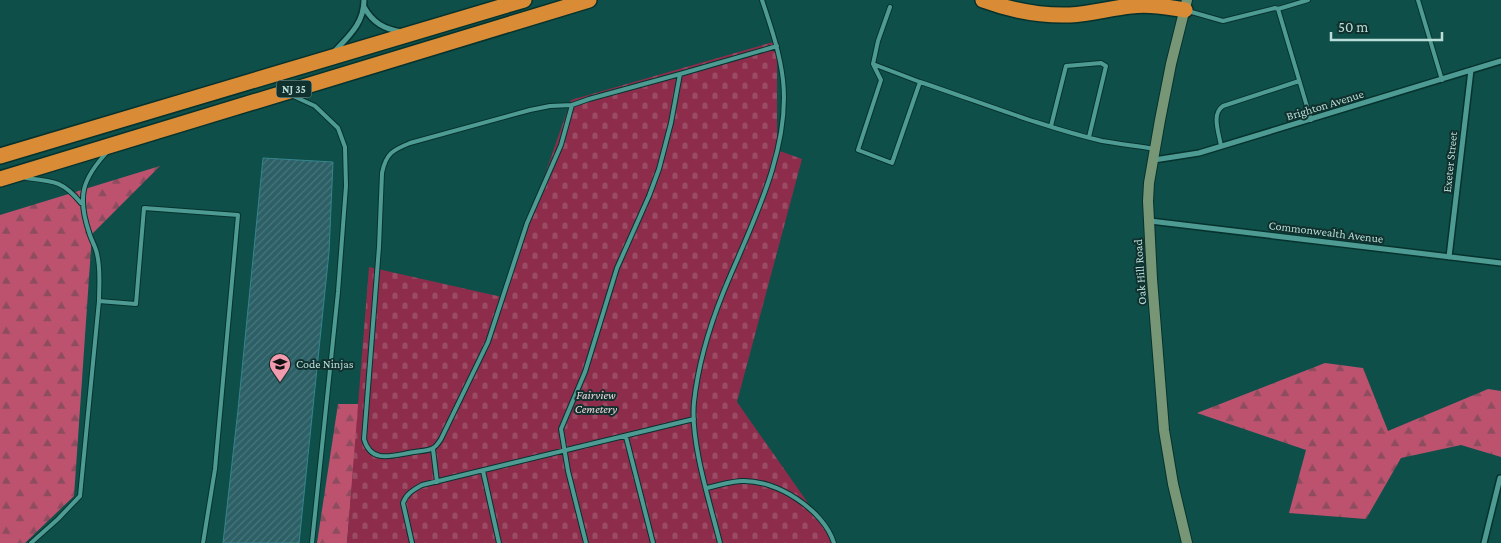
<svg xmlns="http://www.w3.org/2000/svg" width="1501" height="543" viewBox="0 0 1501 543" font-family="'Crimson Pro',serif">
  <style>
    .forest { fill: url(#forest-firs) }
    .cemetery { fill: url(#cemetery-stones) }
    .building { fill: url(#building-hatch); stroke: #34858e }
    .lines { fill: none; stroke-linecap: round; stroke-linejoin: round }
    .lane-casing { stroke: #06322e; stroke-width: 6 }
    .street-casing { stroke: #06322e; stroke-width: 8 }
    .secondary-casing { stroke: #06322e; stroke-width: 12 }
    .highway-casing { stroke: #06322e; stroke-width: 18 }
    .lane { stroke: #4d9b92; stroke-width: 4 }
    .street { stroke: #4d9b92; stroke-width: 5 }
    .secondary { stroke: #779676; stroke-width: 10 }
    .highway { stroke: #d98c35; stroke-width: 15 }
    .labels { text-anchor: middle; stroke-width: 4; stroke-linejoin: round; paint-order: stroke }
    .shield { fill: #10312e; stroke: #86a9a5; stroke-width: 1 }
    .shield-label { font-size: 11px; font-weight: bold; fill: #b9ddd8 }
    .street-label { font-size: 12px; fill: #b9ddd8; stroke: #10312e }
    .poi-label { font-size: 12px; fill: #b9ddd8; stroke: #10312e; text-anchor: start }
    .park-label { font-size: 12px; font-style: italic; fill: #f4d6dc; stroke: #10312e }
  </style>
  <defs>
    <pattern id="forest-firs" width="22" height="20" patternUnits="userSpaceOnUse" patternTransform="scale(1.25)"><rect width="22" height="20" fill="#bd526f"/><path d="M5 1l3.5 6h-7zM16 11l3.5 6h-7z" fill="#8e4c5f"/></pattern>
    <pattern id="cemetery-stones" width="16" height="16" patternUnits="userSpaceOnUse" patternTransform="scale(1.25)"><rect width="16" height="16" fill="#8d2d4b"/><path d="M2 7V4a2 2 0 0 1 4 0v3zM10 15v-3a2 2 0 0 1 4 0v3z" fill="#9b4b64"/></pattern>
    <pattern id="building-hatch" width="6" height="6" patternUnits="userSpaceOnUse" patternTransform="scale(1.25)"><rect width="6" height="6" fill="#2c6066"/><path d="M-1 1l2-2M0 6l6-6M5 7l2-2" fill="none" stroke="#48767b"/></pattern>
  </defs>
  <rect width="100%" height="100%" fill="#0f4f49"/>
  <path class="forest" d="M160,166L92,234L74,496L25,543H0V215Z
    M1325,363L1363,368L1388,431L1488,389L1501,391V457L1461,445L1401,458L1366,519L1289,513L1306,450L1197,413Z
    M338,404H359L347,543H317Z"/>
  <path class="cemetery" d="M777,41V150L802,159L737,402L836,543H347L369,267L502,297L571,100Z"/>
  <path class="building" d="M263,158L333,162L329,252L299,543H223L238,410Z"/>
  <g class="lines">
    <g class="lane-casing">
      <path id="lane" d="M1418,0L1442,80
        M890,7L878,41L873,64L881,80L858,150L892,163L920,82C980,102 1040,126 1102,141C1119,144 1137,146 1155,149
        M1278,9L1311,120
        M1188,11L1223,21L1275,8L1278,9L1308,0
        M873,64L920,82
        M291,95L315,106L338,128L345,147L346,186L338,292L312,543
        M572,105L550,106L530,110L410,143C393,150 386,153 382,173L379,247L364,439C371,465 394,455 414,452C419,451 429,451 433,448C436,447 439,442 441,439L488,342L527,223L561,145L572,105L589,99L680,74
        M1051,126L1066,66L1101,63L1106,66L1089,137
        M1221,146C1219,133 1211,114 1223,106L1299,81
        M26,178C54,181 63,181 81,203
        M99,301L136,304L144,208L238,215L215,469L203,543
        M626,437L653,543
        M433,449L437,482
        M483,471L499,543
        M707,488C718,485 730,482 741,481C776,479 824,510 834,543
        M31,543L58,519L80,496L99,301C99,286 101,269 97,254C96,247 91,240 89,232C77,196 82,179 108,151
        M412,543L403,503C406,494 413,490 422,485L694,419
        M586,543L568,471L561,429L585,372L617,268L649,196L659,169L671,123L680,74L777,46
        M720,543C710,503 690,442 694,402C698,365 709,328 723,293C749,229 791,152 783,80C780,53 771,27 762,0"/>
    </g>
    <g class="street-casing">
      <path id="street" d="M364,7C373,23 384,29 402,32
        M334,52C349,36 364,23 364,0
        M1154,160L1199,153L1501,61
        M1150,221L1501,263
        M1449,257L1471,70
        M1484,543L1500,478"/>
    </g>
    <g class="secondary-casing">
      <path id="secondary" d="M1187,0L1171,64L1160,120L1149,183L1148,201L1152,279L1164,430L1173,484L1187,543"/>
    </g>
    <g class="highway-casing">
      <path id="highway" d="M983,0C1010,10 1041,16 1070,15C1091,14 1111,8 1131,6C1150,4 1167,7 1185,10
        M0,156L524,0
        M0,179L589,0"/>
    </g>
    <use href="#lane" class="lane"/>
    <use href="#street" class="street"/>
    <use href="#secondary" class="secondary"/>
    <use href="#highway" class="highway"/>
  </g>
  <defs>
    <g id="school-pin" transform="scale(1.125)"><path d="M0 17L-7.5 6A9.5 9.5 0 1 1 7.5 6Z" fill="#f29aae" stroke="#10312e"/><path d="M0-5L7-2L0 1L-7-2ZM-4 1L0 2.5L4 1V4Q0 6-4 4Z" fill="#111"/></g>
  </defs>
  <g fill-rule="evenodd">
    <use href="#school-pin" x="280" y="364"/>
  </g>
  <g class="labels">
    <rect class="shield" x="276.5" y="80.5" width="35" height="17" rx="4"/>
    <g class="shield-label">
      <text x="294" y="93">NJ 35</text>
    </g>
    <g class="street-label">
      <text transform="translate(1325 105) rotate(-17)" y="4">Brighton Avenue</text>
      <text transform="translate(1450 162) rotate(-84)" y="4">Exeter Street</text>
      <text transform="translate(1326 232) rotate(7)" y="4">Commonwealth Avenue</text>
      <text transform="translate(1140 272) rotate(-94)" y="4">Oak Hill Road</text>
    </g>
    <g class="poi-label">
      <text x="296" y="368">Code Ninjas</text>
    </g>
    <g class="park-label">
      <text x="596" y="399">Fairview<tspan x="596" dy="14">Cemetery</tspan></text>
    </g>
  </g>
  <path d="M1331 32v8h111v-8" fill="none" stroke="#b9ddd8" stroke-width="2.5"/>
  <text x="1338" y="32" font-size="15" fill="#b9ddd8" stroke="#10312e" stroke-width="4" paint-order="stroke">50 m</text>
</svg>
